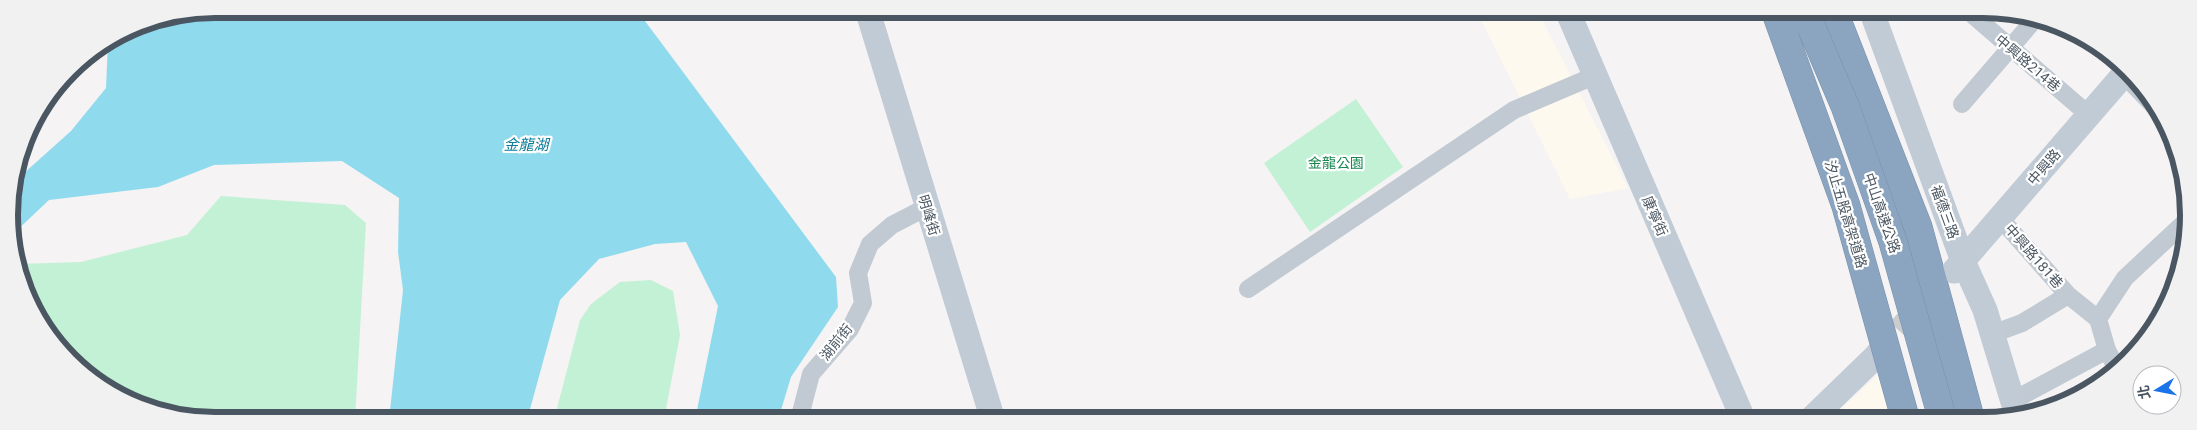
<svg xmlns="http://www.w3.org/2000/svg" width="2197" height="430" viewBox="0 0 2197 430" font-family="Roboto,'Noto Sans TC',sans-serif">
  <style>
    .commercial { fill: #fdf9ef }
    .green { fill: #c3f1d5 }
    .water { fill: #90daee }
    .lines { fill: none; stroke-linecap: round; stroke-linejoin: round }
    .secondary-tunnel { stroke: #caccce; stroke-width: 25; stroke-dasharray: 25 12; stroke-linecap: butt }
    .highway-casing { stroke: #7690ad; stroke-width: 29 }
    .street { stroke: #c1cad2; stroke-width: 18 }
    .secondary { stroke: #c1cbd6; stroke-width: 25 }
    .highway { stroke: #8ba5c1; stroke-width: 28 }
    .highway-bridge-casing { stroke: #7690ad; stroke-width: 29; stroke-linecap: butt }
    .highway-bridge { stroke: #8ba5c1; stroke-width: 28 }
    .labels { text-anchor: middle; stroke-width: 4.5; stroke-linejoin: round; paint-order: stroke }
    .street-label { font-size: 14px; fill: #4a5661; stroke: #fff }
    .park-label { font-size: 14px; fill: #17864f; stroke: #fff }
    .water-label { font-size: 15px; font-style: italic; fill: #0c7c9b; stroke: #fff }
    .rim { fill: none; stroke: #4a5661; stroke-width: 6 }
  </style>
  <rect width="100%" height="100%" fill="#f5f3f3"/>
  <path class="commercial" d="M1476,10H1537L1628,188L1570,199Z
    M1879,374L1890,421H1828Z"/>
  <path class="green" d="M1356,99L1403,167L1310,232L1264,163Z
    M221,196L345,205L366,223L355,420H188L124,400L60,351L20,281L17,264L81,262L187,235Z
    M651,280L673,291L680,335L664,420H554L580,320L591,304L620,282Z"/>
  <path class="water" d="M215,9H636L836,277L838,307L791,377L778,420H695L718,306L686,242L655,244L599,259L560,300L527,420H389L403,290L398,252L399,198L342,161L214,165L158,187L49,200L13,234L9,202L14,182L71,131L106,88L108,43L136,24Z"/>
  <g class="lines">
    <path class="secondary-tunnel" d="M1874,358L1948,277"/>
    <g class="highway-casing">
      <path id="highway" d="M1833,10L1918,227L1971,421"/>
    </g>
    <path class="street" d="M1967,10L2089,115
      M2124,75L2153,105
      M1962,104L2035,19
      M2000,218L2068,295
      M1248,289L1514,110L1594,76
      M2098,319L2125,278L2185,222
      M2098,319L2107,350L2117,369
      M1992,334L2022,323L2068,295L2098,319
      M2012,401L2107,350
      M799,420L811,374L850,329L863,303L858,273L870,244L892,225L927,207"/>
    <path class="secondary" d="M867,9L993,420
      M1567,10L1744,421
      M1871,10L1963,261L1985,310L2017,415
      M1954,271L2126,72
      M1809,421L1872,360"/>
    <use href="#highway" class="highway"/>
    <g class="highway-bridge-casing">
      <path id="highway-bridge" d="M1775,10L1846,206L1906,421
        M1804,10L1845,106L1893,242L1943,421"/>
    </g>
    <use href="#highway-bridge" class="highway-bridge"/>
  </g>
  <g class="labels">
    <g class="street-label">
      <text transform="translate(2028 63) rotate(40)" y="5">中興路214巷</text>
      <text transform="translate(2044 167) rotate(-49)" y="5">中興路</text>
      <text transform="translate(1945 212) rotate(70)" y="5">福德三路</text>
      <text transform="translate(1882 213) rotate(71)" y="5">中山高速公路</text>
      <text transform="translate(1846 214) rotate(73)" y="5">汐止五股高架道路</text>
      <text transform="translate(929 215) rotate(73)" y="5">明峰街</text>
      <text transform="translate(1655 216) rotate(66)" y="5">康寧街</text>
      <text transform="translate(2034 256) rotate(49)" y="5">中興路181巷</text>
      <text transform="translate(836 342) rotate(-51)" y="5">湖前街</text>
    </g>
    <g class="park-label">
      <text x="1336" y="168">金龍公園</text>
    </g>
    <g class="water-label">
      <text x="526" y="150">金龍湖</text>
    </g>
  </g>
  <path d="M0 0H2197V430H0ZM215 18H1983A197 197 0 0 1 2180 215V215A197 197 0 0 1 1983 412H215A197 197 0 0 1 18 215V215A197 197 0 0 1 215 18Z" fill="#f1f1f2" fill-rule="evenodd"/>
  <path class="rim" d="M215 18H1983A197 197 0 0 1 2180 215V215A197 197 0 0 1 1983 412H215A197 197 0 0 1 18 215V215A197 197 0 0 1 215 18Z"/>
  <g transform="translate(2157 390) rotate(260)"><circle r="24" fill="#ffffff" stroke="#b7bbc0"/>
  <path d="M0-4L9 19L0 12L-9 19Z" fill="#1a73e8"/>
  <text y="-8" font-size="14" font-weight="bold" text-anchor="middle" fill="#4a5661">北</text>
  </g>
</svg>
